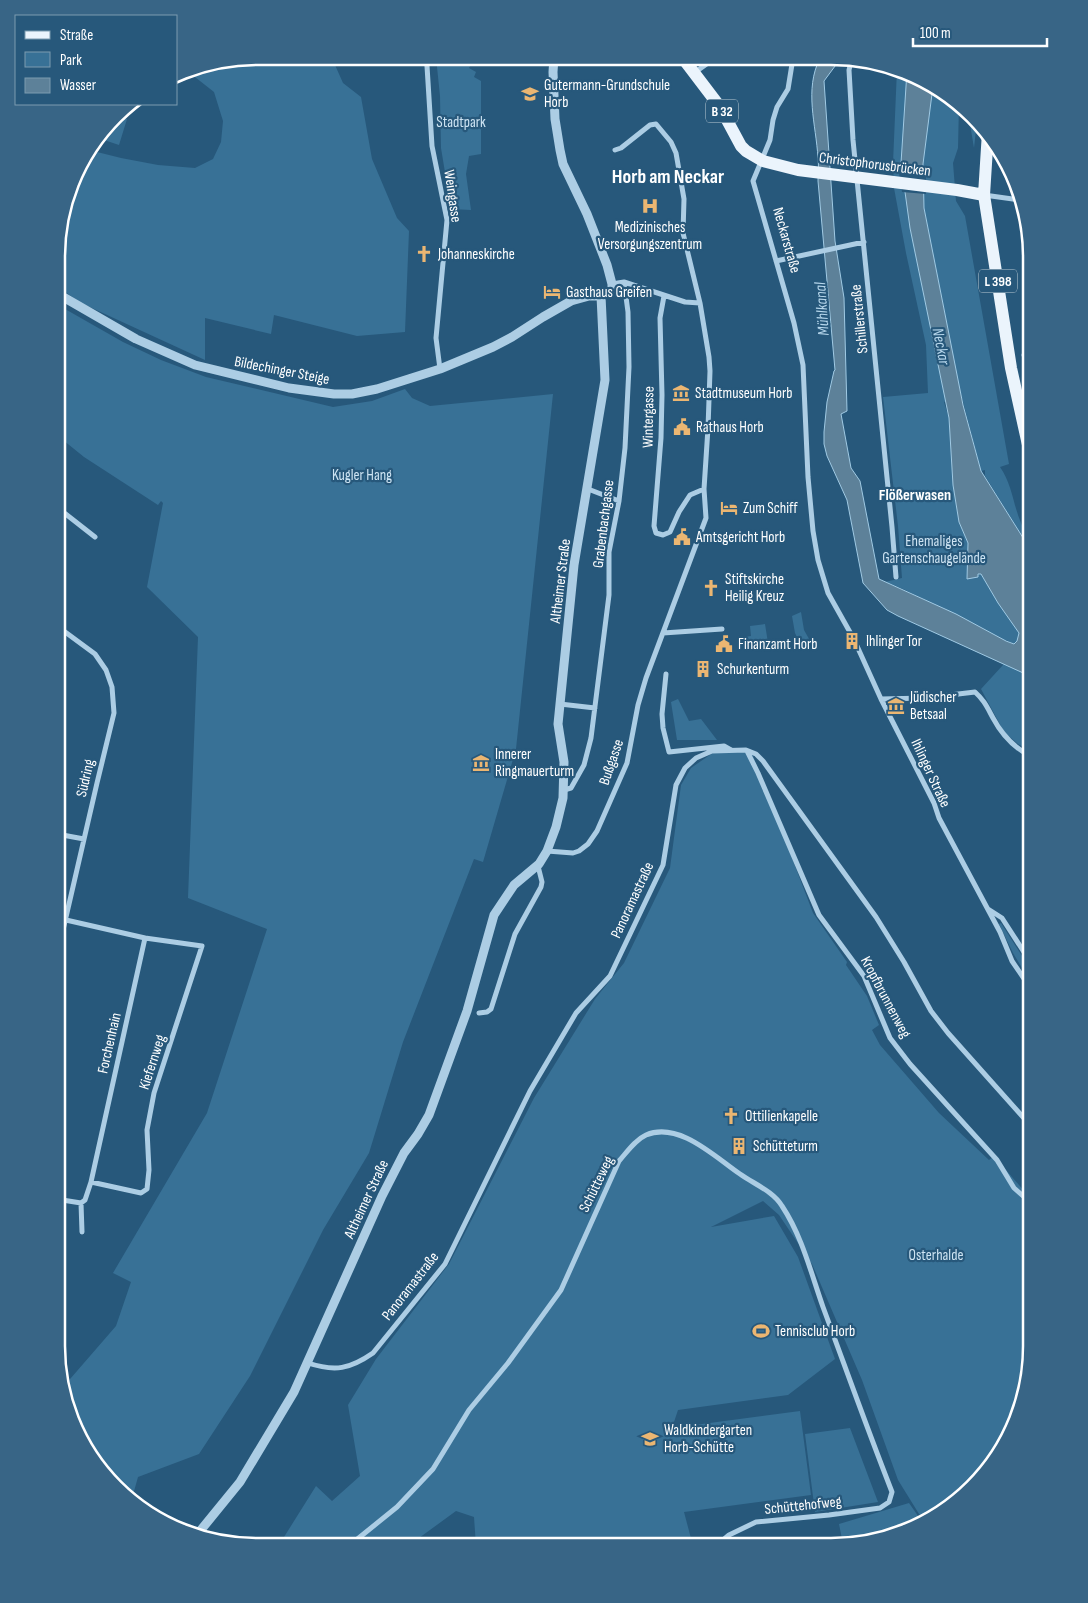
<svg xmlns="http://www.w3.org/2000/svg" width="1088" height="1603" viewBox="0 0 1088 1603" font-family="'Sofia Sans Condensed',sans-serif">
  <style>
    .green { fill: #387196 }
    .water { fill: #5d8199; stroke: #a0cae4 }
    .pier { fill: #27587b }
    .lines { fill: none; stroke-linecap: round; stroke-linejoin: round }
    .minor-tunnel { stroke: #47718f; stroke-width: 5; stroke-dasharray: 5 2.5; stroke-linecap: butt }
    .minor { stroke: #accde4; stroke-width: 5 }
    .tertiary { stroke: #accde4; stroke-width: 9 }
    .primary { stroke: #ebf4fc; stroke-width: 12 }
    .labels { text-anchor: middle; stroke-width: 4.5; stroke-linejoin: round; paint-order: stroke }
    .shield { fill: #27587b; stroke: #becdd7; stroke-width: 1 }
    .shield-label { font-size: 14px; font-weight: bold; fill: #fff }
    .poi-label { font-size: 15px; fill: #fff; stroke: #27587b; text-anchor: start }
    .park-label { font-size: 15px; fill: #cee4f3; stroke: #27587b }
    .street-label { font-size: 15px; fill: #fff; stroke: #27587b }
    .water-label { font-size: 16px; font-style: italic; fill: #b7d7ec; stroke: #27587b }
    .neighbourhood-label { font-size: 16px; font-weight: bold; fill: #fff; stroke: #27587b }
    .district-label { font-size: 20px; font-weight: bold; fill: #fff; stroke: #27587b }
    .rim { fill: none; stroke: #fff; stroke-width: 2.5 }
  </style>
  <rect width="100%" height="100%" fill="#27587b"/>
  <path class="green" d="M257,56H331L343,83L361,97L372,159L397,218L409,231L405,332L357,336L274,315L271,334L205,318V360L81,303L58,287V230L83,157L89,150L121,158L158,165L195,168L213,159L221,142L223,121L214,92L186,70L192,67Z
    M436,57H475L469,68L476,72L474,77L481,81V154L469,156L466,174L471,210L451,209L441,148L440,96Z
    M897,69C916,74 946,90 959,104L958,148L953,163L956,201L965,216L1009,464L1000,467C1012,484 1013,504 1021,523C1025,535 1032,538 1032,552L985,476V470L981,471L961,394L944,402L949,418L953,485L959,522L968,543L967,579L981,574L998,603L1020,632L1016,643L1014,644L1006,640L1007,665L1032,677V752L1018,744L1004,732L981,689L1003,665L996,636L903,589L885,582L902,578L898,526L883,397L928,393L926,345L906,253L894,188L893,163Z
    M968,112L977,121L974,148Z
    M116,116L127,119L119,145L98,138Z
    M58,305L123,342L161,360L206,377L333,407L372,401L405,389L412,398L430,406L553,394L516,749L483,862L474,859L403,1042L369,1153L323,1230L250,1376L199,1454L138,1477L131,1502L98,1469L72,1423L64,1386L116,1326L131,1282L113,1273L207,1113L267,929L188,898L198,637L147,587L163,503L161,501L158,505L84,457L58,436Z
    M801,612L804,630L813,646L802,648L795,633L792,616Z
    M765,624L768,643L740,647L739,638L751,636L750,626Z
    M678,699L689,721L701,719L717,740H677L671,702Z
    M734,750L752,753L813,913L847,962L846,965L867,996L879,1025L872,1030L880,1045L939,1113L989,1160L994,1156L1031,1199V1360L1017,1423L991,1468L954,1505L924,1522L898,1480L862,1380L812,1264L779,1215L763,1201L711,1227L774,1216L798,1257L835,1359L788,1395L678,1410L672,1428L800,1411L811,1495L684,1512L693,1546H476L474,1517L456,1511L408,1546L279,1545L316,1486L332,1501L360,1476L348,1405L376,1359L449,1264L534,1098L595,999L624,963L670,868L681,785L691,768L714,752Z
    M1001,923L1031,970V983L1013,953L999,924Z
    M850,1428L878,1502L815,1512L805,1434Z
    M909,1503L923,1523L908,1531L843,1544L839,1524Z"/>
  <path class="water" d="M820,58H841L824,81L835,241L844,298L847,411L841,414L851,468L860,481L879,579L956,614L1006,641L1014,644L1017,641L1019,633L998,603L981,574H978V577L967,579L968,543L959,522L953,485L949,418L910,228L901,163L907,71L933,86L923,164L924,208L963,405L981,471L1032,552V677L898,616L887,610L863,583L847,500L827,456L824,444V432L827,402L834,371L835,370L818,181C818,174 819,166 818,158C816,124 804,90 820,58Z"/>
  <path class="pier" d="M899,173L926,176V194L902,192Z"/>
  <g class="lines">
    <path class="minor-tunnel" d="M851,634L857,646"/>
    <path class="minor" d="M424,57L427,66L432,146L447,220L436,338L440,369
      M793,58L788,89L777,107L773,120L770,140L753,181L794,323L803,365L808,477L813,531L818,560L828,593L851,634
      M852,58L849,70L853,140L892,527L896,577
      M694,73L715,58
      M615,150L621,148L650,125L656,124L671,142L676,153L684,199L683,233L700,303
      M984,195L1020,200
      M776,261L864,242
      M664,296L660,318L662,395L661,438L654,526L656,533L663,535L670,532L679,512L690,495L704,489
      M1024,355H1032
      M588,489L619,501
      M58,508L95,537
      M663,633L722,629
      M857,646L881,699L934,803L939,818L1000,932L1012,961L1031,989
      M666,674L662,714L663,728L669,752L724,746L731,750
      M881,699L925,698L975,692C984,700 987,707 993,718C1002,735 1014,748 1032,757
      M560,704L595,708
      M747,751L758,773L819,915L864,976L890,1038L910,1064L948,1106L997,1160L1014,1188L1031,1203
      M564,790L571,788L584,765L591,738L609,595V552L619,501L625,448L629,367L628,312L624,282
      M57,834L84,839
      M547,851L573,853L579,851L588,844L597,831L627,763L638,705L646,678L706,518L704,489L708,428L710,371L709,357L700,303L685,302L624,282L612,284
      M988,909L1002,918L1031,963
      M66,920L145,938L91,1182L85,1200L81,1203L82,1232
      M57,956L97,783L114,713L112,687L106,670L95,654L57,626
      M479,1013L487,1012L491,1009L515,934L541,887L542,882L538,866
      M91,1182L141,1193L147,1189L149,1170L147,1130L154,1093L202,946L145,938
      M56,1199L81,1203
      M308,1363C335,1372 350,1369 373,1353L445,1264L530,1091L576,1013L610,976L663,865L676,785L685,768L696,758L712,751L746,750L756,754L763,761L876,917L904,962L931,1011L948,1033L1031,1126
      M350,1545L397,1507L433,1469L469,1410L508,1363L561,1290L619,1161C627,1152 635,1140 646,1135C679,1121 715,1157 740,1174C754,1184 773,1191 782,1206C802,1236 811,1273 823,1307C846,1369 868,1431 892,1492L889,1502L880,1508L829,1515L756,1522L729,1535L716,1546"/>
    <path class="tertiary" d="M58,294L136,339L195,365L289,388L334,394H352L377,389L440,369L493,347L512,337L543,317L571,301L589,296H601L608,293L612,289V284L607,265L587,214L563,164L560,150L555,119L553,72L554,57
      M196,1536L240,1482L294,1392L382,1196L404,1153L418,1134L429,1115L467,1011L494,915L514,885L539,864L547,851L556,827L563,798L564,762L558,724L574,565L605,380L601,296"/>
    <path class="primary" d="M536,57H545
      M682,57L720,107L741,146L746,151L763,161L798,170L957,190L984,195
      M988,132L984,195L1011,368L1032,463"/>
  </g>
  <defs>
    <g id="school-bare" transform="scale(1.35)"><path d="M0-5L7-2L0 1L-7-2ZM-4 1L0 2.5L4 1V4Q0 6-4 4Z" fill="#ebb672" stroke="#27587b" stroke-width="2.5" paint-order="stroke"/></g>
    <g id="hospital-bare" transform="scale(1.35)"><path d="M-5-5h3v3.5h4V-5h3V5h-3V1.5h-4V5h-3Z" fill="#ebb672" stroke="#27587b" stroke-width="2.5" paint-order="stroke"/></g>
    <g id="church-bare" transform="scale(1.35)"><path d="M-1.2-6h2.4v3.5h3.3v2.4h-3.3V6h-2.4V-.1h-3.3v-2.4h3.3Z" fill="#ebb672" stroke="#27587b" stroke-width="2.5" paint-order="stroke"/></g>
    <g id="hotel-bare" transform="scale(1.35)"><path d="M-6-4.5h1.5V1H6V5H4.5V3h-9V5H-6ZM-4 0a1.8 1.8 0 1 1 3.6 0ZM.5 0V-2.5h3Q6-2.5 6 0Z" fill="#ebb672" stroke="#27587b" stroke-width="2.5" paint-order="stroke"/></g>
    <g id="museum-bare" transform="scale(1.35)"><path d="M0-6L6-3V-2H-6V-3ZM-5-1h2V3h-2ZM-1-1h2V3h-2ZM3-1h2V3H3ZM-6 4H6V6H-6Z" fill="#ebb672" stroke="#27587b" stroke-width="2.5" paint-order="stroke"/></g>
    <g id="civic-bare" transform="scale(1.35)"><path d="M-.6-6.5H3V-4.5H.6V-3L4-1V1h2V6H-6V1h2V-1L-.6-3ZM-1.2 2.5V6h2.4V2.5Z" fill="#ebb672" stroke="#27587b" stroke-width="2.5" paint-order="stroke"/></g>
    <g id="building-bare" transform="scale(1.35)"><path d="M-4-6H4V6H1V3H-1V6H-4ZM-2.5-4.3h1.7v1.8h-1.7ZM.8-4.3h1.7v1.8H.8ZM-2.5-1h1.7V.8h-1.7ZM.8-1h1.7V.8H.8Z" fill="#ebb672" stroke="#27587b" stroke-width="2.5" paint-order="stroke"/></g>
    <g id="stadium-bare" transform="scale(1.35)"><path d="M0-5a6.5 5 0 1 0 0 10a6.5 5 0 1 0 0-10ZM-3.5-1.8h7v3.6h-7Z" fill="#ebb672" stroke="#27587b" stroke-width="2.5" paint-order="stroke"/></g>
  </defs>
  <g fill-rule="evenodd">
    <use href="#school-bare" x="530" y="94"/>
    <use href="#hospital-bare" x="650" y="206"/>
    <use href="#church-bare" x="424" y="254"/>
    <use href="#hotel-bare" x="552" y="292"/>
    <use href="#museum-bare" x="681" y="393"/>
    <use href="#civic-bare" x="682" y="427"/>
    <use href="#hotel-bare" x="729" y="508"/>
    <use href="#civic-bare" x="682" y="537"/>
    <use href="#church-bare" x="711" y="588"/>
    <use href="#building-bare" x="852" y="641"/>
    <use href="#civic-bare" x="724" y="644"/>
    <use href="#building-bare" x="703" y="669"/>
    <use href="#museum-bare" x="896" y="706"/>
    <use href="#museum-bare" x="481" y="763"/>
    <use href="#church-bare" x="731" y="1116"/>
    <use href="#building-bare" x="739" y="1146"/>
    <use href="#stadium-bare" x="761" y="1331"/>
    <use href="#school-bare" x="650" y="1439"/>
  </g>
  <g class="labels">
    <g class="shield">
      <rect x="706" y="99.5" width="32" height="23" rx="4"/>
      <rect x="979" y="269.5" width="38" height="23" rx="4"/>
    </g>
    <g class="shield-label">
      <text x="722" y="116">B 32</text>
      <text x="998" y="286">L 398</text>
    </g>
    <g class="poi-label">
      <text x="544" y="90">Gutermann-Grundschule<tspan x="544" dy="17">Horb</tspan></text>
      <text x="650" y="232" text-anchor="middle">Medizinisches<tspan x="650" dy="17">Versorgungszentrum</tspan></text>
      <text x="438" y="259">Johanneskirche</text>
      <text x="566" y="297">Gasthaus Greifen</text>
      <text x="695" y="398">Stadtmuseum Horb</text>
      <text x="696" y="432">Rathaus Horb</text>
      <text x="743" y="513">Zum Schiff</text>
      <text x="696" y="542">Amtsgericht Horb</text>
      <text x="725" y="584">Stiftskirche<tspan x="725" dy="17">Heilig Kreuz</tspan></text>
      <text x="866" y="646">Ihlinger Tor</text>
      <text x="738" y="649">Finanzamt Horb</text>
      <text x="717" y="674">Schurkenturm</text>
      <text x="910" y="702">Jüdischer<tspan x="910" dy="17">Betsaal</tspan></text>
      <text x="495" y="759">Innerer<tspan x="495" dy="17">Ringmauerturm</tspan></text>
      <text x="745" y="1121">Ottilienkapelle</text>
      <text x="753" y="1151">Schütteturm</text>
      <text x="775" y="1336">Tennisclub Horb</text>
      <text x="664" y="1435">Waldkindergarten<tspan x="664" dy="17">Horb-Schütte</tspan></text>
    </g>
    <g class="park-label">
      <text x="461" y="127">Stadtpark</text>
      <text x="362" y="480">Kugler Hang</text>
      <text x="934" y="546">Ehemaliges<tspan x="934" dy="17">Gartenschaugelände</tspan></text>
      <text x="936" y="1260">Osterhalde</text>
    </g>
    <g class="street-label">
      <text transform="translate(875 164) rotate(7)" y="5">Christophorusbrücken</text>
      <text transform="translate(453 196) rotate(82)" y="5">Weingasse</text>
      <text transform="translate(787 240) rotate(74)" y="5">Neckarstraße</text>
      <text transform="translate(859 319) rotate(-96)" y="5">Schillerstraße</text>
      <text transform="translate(282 370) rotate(11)" y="5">Bildechinger Steige</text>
      <text transform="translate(648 417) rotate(-89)" y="5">Wintergasse</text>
      <text transform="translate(603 524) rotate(-83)" y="5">Grabenbachgasse</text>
      <text transform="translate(560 581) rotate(-83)" y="5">Altheimer Straße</text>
      <text transform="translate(611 762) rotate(-71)" y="5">Bußgasse</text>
      <text transform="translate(931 773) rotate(65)" y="5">Ihlinger Straße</text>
      <text transform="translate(85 778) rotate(-77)" y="5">Südring</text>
      <text transform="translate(632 900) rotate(-65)" y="5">Panoramastraße</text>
      <text transform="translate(886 997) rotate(62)" y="5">Kropfbrunnenweg</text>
      <text transform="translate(109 1043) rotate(-77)" y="5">Forchenhain</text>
      <text transform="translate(152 1062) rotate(-72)" y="5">Kiefernweg</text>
      <text transform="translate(596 1184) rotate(-64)" y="5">Schütteweg</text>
      <text transform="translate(366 1199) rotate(-65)" y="5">Altheimer Straße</text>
      <text transform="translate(410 1286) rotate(-52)" y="5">Panoramastraße</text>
      <text transform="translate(803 1505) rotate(-6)" y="5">Schüttehofweg</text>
    </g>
    <g class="water-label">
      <text transform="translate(821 309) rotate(-94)" y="6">Mühlkanal</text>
      <text transform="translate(942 346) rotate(79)" y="6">Neckar</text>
    </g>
    <g class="neighbourhood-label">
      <text x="915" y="500">Flößerwasen</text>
    </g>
    <g class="district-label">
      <text x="668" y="183">Horb am Neckar</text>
    </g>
  </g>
  <path d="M0 0H1088V1603H0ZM257 65H831A192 192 0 0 1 1023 257V1346A192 192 0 0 1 831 1538H257A192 192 0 0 1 65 1346V257A192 192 0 0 1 257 65Z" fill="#386586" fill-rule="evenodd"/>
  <path class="rim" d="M257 65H831A192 192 0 0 1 1023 257V1346A192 192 0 0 1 831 1538H257A192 192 0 0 1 65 1346V257A192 192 0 0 1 257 65Z"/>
  <rect x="15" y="15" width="162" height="90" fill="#27587b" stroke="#7d9bb0"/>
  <rect x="25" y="31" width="25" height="8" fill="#ebf4fc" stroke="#7d9bb0"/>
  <text x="60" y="40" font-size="15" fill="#ffffff">Straße</text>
  <rect x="25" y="52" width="25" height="15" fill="#387196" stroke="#7d9bb0"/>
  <text x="60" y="65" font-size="15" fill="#ffffff">Park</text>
  <rect x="25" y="78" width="25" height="15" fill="#5d8199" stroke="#7d9bb0"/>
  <text x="60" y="90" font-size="15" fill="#ffffff">Wasser</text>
  <path d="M913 38v8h134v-8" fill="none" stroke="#ffffff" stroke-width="2.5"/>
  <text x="920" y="38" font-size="15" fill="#ffffff" stroke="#27587b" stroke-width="4" paint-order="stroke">100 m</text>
</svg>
